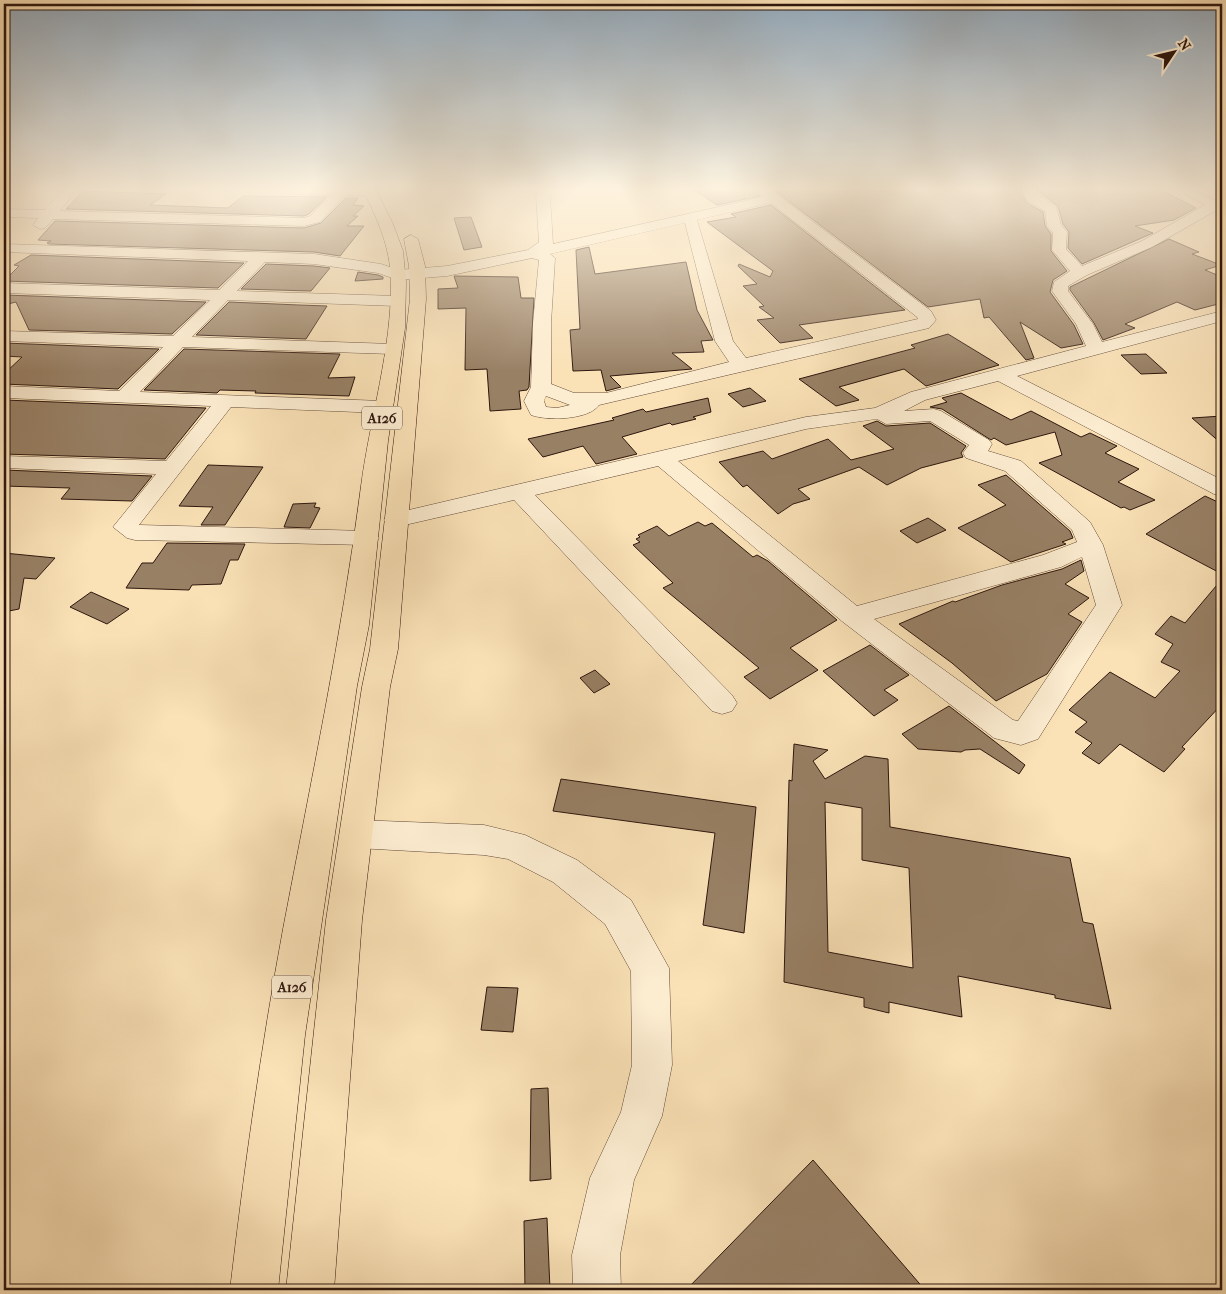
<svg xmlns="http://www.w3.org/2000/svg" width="1226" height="1294" viewBox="0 0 1226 1294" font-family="'IM FELL French Canon',serif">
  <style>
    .building { fill: #988065; stroke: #2d160d; fill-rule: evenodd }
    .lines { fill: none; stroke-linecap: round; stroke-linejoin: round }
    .minor-casing { stroke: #604937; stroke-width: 1 }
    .highway-casing { stroke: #2d160d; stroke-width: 1 }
    .minor { fill: #fcecd0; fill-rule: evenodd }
    .highway { fill: #fae1b6; fill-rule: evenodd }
    .labels { text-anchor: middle; stroke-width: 5; stroke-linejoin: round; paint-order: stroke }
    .shield { fill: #fcecd0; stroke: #6b5648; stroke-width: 1 }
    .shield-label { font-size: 14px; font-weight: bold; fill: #2d160d }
  </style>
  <rect width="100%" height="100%" fill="#fae1b6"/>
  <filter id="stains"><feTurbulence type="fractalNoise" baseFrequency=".004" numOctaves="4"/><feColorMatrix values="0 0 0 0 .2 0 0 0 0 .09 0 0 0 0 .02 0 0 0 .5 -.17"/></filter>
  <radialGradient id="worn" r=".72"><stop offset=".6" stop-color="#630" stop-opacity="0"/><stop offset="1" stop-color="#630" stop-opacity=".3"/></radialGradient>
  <path class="building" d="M694,190H755L760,196L717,205Z
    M774,190H1019L1027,203L1043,212L1045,226L1051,234V251L1067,271L1053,280L1050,292L1074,325L1083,344L1061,348L1020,322L1034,358L1026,360L989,317L984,318L980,299L928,307Z
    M1037,190H1161L1196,208L1174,220L1135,226L1153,233L1082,264L1068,248L1069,232L1063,224L1058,206Z
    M83,191L166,194L150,205L228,208L243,196L327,197L309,214L304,216L66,209Z
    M346,198H358L353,205L364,206L353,216H358L347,226H364L340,256L314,252L49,244L47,243L51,241L38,240L55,221L304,228L321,223Z
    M771,205L905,310L799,325L813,338L780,343L757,320L774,318L759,307L764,306L743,286L757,284L738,266L739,264L770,277L773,271L707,222L736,217L731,214Z
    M471,217L482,247L464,250L454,218Z
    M1169,239L1199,252L1192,254L1221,265L1205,270L1222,277V303L1195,310L1177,302L1125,324L1135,328L1103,340L1094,323L1070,290V287Z
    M589,247L595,274L686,262L697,310L713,340L701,341L704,352L672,353L692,369L610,376L621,387L606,391L601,370L573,371L570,330L580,329L576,250Z
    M31,255L244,263L218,288L4,281L19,266L14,265Z
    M266,264L314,266L330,268L311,291L241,289Z
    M358,272L378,275L383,277V279L355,281Z
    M454,276L518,277L521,298H534L529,387L527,390L519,391L521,409L490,411L487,369L465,370L466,308L438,309V289L458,288Z
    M4,295L206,302L172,334L29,330L16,302L8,304Z
    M229,302L299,305L327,306L306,339L196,335Z
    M948,334L999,365L926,386L904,369L839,387L859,400L836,406L799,379L915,348L911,345Z
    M4,343L159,349L118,389L4,384V374L22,357L4,356Z
    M184,349L340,354L328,378L355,377L349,396L255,393L256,391L220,390L217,393L144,390Z
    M1146,354L1167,373L1141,374L1121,355Z
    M750,388L766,401L743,407L728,394Z
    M961,393L1011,420L1031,411L1081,437L1090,433L1117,446L1105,453L1139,469L1118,482L1155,500L1130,510L1124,507L1121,508L1039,463L1062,455L1055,432L1006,445L994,438L991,440L942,409L930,407L947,402L942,398Z
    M708,398L711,412L693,417L696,419L672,425L670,423L622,437L637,454L596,464L583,446L543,457L528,439L614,420L612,418L643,409L646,412Z
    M4,400L206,408L165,459L4,454Z
    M1222,416V444L1192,418Z
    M877,421L886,426L930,423L966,446L961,453L963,457L921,468L887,485L859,467L798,489L810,499L793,504L778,514L747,485L743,487L719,462L763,451L772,459L828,439L851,460L894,449L863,426Z
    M208,465L263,467L225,525H201L213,507L179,506Z
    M4,470L152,476L132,501L61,499L70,488L4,486Z
    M1006,475L1070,531L1073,538L1062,542L1066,544L1011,562L958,528L1006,505L978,485Z
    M1205,496L1222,504V574L1146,534Z
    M316,503L314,507L320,508L310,528L284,527L293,504Z
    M928,518L946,530L917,543L900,531Z
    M698,522L705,526L712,523L753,557L757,555L768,561L837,620L790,648L818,670L770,699L744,677L759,668L663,588L673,583L633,545L640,542L636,539L640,537L638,535L657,526L669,536Z
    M167,543L245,544L238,560H230L221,584L192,585L189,590L126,588L142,563H153Z
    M4,553L55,558L36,579L24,578L19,609L4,612Z
    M1081,560L1084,571L1065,584L1089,598L1068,614L1082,622L1047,674L996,701L952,663L899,624L953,601L955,602L1002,585L1062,569Z
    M1222,579V704L1182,747L1185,749L1164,772L1120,744L1099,764L1082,753L1092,743L1075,732L1087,722L1069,710L1110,672L1155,698L1180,671L1161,662L1173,644L1155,634L1171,616L1185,623Z
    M91,592L129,609L107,624L70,607Z
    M870,645L909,675L884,690L898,700L874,716L823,671Z
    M595,670L610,684L594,693L580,678Z
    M949,706L1025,765L1019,774L980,749L965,750L961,752L918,749L902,734Z
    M794,744L828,750L813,761L825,779L865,756L888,759L890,827L1070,858L1083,922L1093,924L1111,1009L1055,998V995L958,976L962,1017L889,1002V1013L864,1007V998L784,982L789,780L792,781ZM825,802L862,808V860L909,868L913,968L828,952Z
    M561,779L756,807L744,933L703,925L715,833L553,811Z
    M487,987L518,988L513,1032L481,1030Z
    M548,1088L551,1179L530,1181L531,1089Z
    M813,1160L925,1290H686Z
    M547,1218L550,1290H525L524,1221Z"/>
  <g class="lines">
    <g class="minor-casing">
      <path id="minor" d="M63,190H76L60,211L304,218L310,216L332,195L293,194L287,190H375L376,192L370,196L346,195L320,222L304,226L53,219L45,228L40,229L33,225L38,218L4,217V209L45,210Z
        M539,190H552L550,196L553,244L763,197L757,190H771L931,311L936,320L929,328L599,405C589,420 547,421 531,415L524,401L531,387L533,323L539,260L532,258L447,276L398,280L378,273L314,264L265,262L237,291L397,296L405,301L397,306L228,300L192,337L392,344L398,345L401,349L398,353L392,354L183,347L140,392L383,401L390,403L393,407L390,411L383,413L231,407L139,525L367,531L375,533L379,538L375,543L367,545L135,540L127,538L113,527L156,474L4,468V456L166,461L211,406L4,398V386L119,391L163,347L4,341V331L173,336L210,300L4,293V283L219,290L248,261L4,252V244L314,254L381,264L399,270L447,266L528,250L539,242L536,196ZM771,203L917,317L918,319L746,358L733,341L697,220ZM685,223L715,341L729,362L606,393H574L551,384V323L555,258L550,254ZM546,396L570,405L557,408L546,407L544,401Z
        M1021,190H1034L1038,195L1056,206L1061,225L1067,232L1066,249L1082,266L1142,241L1205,205L1178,190H1194L1222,204V213L1215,211L1152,247L1087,275L1068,286V291L1093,324L1102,342L1222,311V321L1017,376L1222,480V496L1214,494L998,381L925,400L904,411L934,409L941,411L989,440L992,444L988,451L1021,461L1090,522L1103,545L1122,605L1038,739L1021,745L994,738L843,622L658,466L535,495L732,695L737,703L732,711L722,714L712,711L514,500L396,527L388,525L384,520L388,515L396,513L806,417L875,408L911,392L1086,346L1076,324L1052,291L1054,282L1070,271L1052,250L1053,233L1047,226L1045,211L1028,201ZM877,419L886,424L930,421L969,445L963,453L966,458L1005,471L1072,530L1077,542L1043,555L857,606L678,461L806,429ZM1082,557L1096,605L1018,721L1013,720L874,619L1061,567Z
        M357,820L484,825L525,835L577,860L631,900L669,968L672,1065L662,1116L634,1180L620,1255L621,1290H573L572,1255L590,1178L621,1112L632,1065L631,971L605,924L553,882L508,859L484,855L357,848L345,844L340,834L345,824Z"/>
    </g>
    <g class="highway-casing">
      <path id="highway" d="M363,190H376L393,224L403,251L406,282L405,328L388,441L369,625L357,686L305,1035L278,1290H230C244,1170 261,1048 283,929C311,781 342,635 361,486C370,418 392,349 391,280C390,247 378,220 363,190Z
        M411,235L418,239L425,266L426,299L398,649L390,687L362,920L334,1290H286L326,920L362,687L370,649L410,299L409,266L404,239Z"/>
    </g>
    <use href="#minor" class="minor"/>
    <use href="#highway" class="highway"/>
  </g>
  <linearGradient id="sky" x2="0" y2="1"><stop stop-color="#93aabd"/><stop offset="0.51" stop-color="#fdf2de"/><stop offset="1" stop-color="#fdf2de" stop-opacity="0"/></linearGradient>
  <rect width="1226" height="371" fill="url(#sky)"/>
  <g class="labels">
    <g class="shield">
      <rect x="362" y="406.5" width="40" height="23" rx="4"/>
      <rect x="272" y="975.5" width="40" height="23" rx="4"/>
    </g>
    <g class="shield-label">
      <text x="382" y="423">A126</text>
      <text x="292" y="992">A126</text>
    </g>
  </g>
  <rect width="1226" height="1294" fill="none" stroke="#fae1b6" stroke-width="20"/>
  <rect x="5" y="5" width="1216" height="1284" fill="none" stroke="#2d160d" stroke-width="2.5"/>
  <rect x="10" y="10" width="1206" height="1274" fill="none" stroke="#2d160d"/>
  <g transform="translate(1174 52) rotate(55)" stroke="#fcecd0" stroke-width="4" paint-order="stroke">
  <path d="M0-4L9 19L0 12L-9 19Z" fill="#2d160d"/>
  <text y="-8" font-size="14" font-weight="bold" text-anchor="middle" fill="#2d160d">N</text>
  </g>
  <rect width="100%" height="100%" filter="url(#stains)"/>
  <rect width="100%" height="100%" fill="url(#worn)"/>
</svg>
